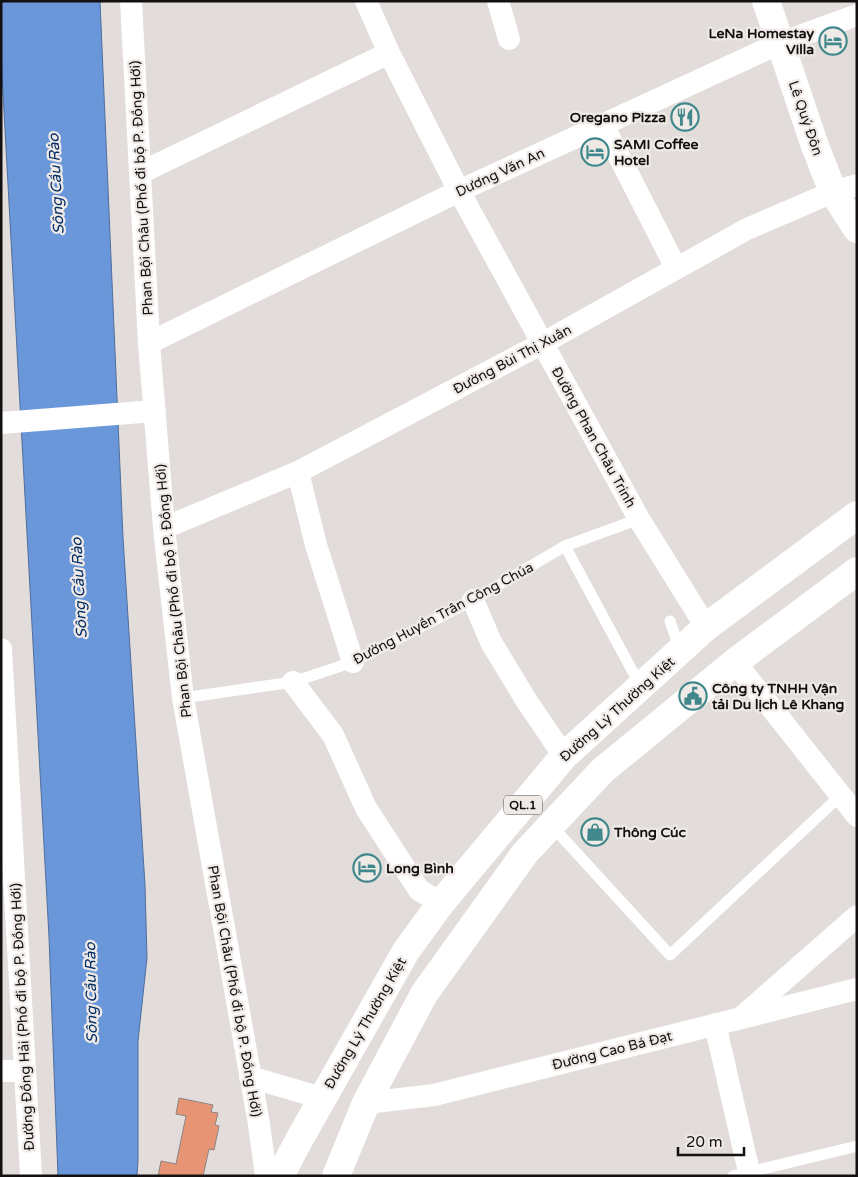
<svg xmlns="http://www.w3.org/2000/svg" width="858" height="1177" viewBox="0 0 858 1177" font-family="'Varela Round',sans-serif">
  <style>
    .water { fill: #6a97d9; stroke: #506e9d }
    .building { fill: #e79475; stroke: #8a8583 }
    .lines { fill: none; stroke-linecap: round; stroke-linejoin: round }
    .lane { stroke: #fff; stroke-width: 11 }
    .street { stroke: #fff; stroke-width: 22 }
    .secondary { stroke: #fff; stroke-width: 28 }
    .primary { stroke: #fff; stroke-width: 28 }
    .labels { text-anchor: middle; stroke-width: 4.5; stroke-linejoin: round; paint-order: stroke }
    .shield { fill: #f0eae7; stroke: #555150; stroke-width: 1 }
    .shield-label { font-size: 12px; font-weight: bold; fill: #121010 }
    .poi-label { font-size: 14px; font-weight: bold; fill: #121010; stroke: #f0eae7; text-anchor: start }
    .street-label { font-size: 14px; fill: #121010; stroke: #f0eae7 }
    .water-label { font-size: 15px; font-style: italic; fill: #012d67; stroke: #f0eae7 }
  </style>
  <rect width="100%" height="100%" fill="#e2dcda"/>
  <path class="water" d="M1,1H100L123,538L145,885L147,958L138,1041V1160L137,1176H58L49,937L1,56Z"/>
  <path class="building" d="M179,1098L213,1105L211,1112L218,1113L215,1125L219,1126L214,1150L209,1149L203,1176H158L161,1161L176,1164L186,1116L176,1114Z"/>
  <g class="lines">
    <path class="lane" d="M565,546L641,687
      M670,621L680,650
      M183,698L293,682L353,662L473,600L565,546L639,519
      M551,825L670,955L841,795
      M733,1176L857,1146"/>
    <path class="street" d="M131,1L149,343L164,528L183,698L259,1124L266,1176
      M366,1L389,53L459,191L639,519L706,627
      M498,1L509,39
      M603,125L676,268
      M140,173L389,53
      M149,343L459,191L780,43L857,15
      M1,423L155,411
      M298,472L316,545L353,662
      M164,528L298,472L543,343L747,229L833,192L857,185
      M473,600L491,642L526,700L564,756
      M1,649L31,1176
      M735,662L857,816
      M293,682L333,735L366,808L419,890L441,903
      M743,1016L857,916
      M715,1024L750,1176
      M1,1071H25
      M250,1077L322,1098
      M366,1103L434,1095L857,989"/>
    <path class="secondary" d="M766,1L815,146L833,192L857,229"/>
    <path class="primary" d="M280,1176L299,1140L406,951L441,903L564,756L706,627L857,515
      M336,1176L366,1103L424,994L525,853L603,770L735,662L857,571"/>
  </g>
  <defs>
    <g id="hotel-ring" transform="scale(1.4375)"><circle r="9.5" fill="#f0eae7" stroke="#40888c" stroke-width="1.5"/><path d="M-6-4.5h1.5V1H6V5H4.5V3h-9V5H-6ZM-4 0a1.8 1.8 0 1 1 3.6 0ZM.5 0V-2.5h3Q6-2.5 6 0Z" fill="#40888c"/></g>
    <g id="restaurant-ring" transform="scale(1.4375)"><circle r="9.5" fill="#f0eae7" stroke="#40888c" stroke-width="1.5"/><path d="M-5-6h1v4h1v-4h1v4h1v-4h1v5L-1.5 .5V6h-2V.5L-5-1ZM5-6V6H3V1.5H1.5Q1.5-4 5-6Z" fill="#40888c"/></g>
    <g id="civic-ring" transform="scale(1.4375)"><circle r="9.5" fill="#f0eae7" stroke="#40888c" stroke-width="1.5"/><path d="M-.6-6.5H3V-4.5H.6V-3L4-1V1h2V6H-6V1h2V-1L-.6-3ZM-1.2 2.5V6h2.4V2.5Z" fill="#40888c"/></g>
    <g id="shop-ring" transform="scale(1.4375)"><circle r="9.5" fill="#f0eae7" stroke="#40888c" stroke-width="1.5"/><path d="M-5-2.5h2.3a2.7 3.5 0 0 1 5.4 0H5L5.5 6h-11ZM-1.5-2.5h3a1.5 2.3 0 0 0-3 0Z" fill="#40888c"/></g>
  </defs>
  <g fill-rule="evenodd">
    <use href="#hotel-ring" x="833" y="41"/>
    <use href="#restaurant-ring" x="685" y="117"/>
    <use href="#hotel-ring" x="595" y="152"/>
    <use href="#civic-ring" x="693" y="696"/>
    <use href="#shop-ring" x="595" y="832"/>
    <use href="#hotel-ring" x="367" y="868"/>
  </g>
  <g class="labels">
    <rect class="shield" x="504" y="795.5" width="38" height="19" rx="4"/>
    <g class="shield-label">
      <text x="523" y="809">QL.1</text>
    </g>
    <g class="poi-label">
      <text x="814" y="38" text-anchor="end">LeNa Homestay<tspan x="814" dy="16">Villa</tspan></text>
      <text x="666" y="122" text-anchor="end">Oregano Pizza</text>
      <text x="614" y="149">SAMI Coffee<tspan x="614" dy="16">Hotel</tspan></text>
      <text x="712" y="693">Công ty TNHH Vận<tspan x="712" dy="16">tải Du lịch Lê Khang</tspan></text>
      <text x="614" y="837">Thông Cúc</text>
      <text x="386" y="873">Long Bình</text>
    </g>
    <g class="street-label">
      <text transform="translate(806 118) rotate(71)" y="5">Lê Quý Đôn</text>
      <text transform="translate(500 172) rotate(-25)" y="5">Dương Văn An</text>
      <text transform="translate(141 188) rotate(-93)" y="5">Phan Bội Châu (Phố đi bộ P. Đồng Hới)</text>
      <text transform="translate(512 359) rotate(-28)" y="5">Đường Bùi Thị Xuân</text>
      <text transform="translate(594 437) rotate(61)" y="5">Đường Phan Châu Trinh</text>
      <text transform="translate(173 591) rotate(-96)" y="5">Phan Bội Châu (Phố đi bộ P. Đồng Hới)</text>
      <text transform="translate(443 613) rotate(-28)" y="5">Đường Huyền Trân Công Chúa</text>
      <text transform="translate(617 709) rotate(-42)" y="5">Đường Lý Thường Kiệt</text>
      <text transform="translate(235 991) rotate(80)" y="5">Phan Bội Châu (Phố đi bộ P. Đồng Hới)</text>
      <text transform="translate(22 1017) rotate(-93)" y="5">Đường Đồng Hải (Phố đi bộ P. Đồng Hới)</text>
      <text transform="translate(365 1023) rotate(-60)" y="5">Đường Lý Thường Kiệt</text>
      <text transform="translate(612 1050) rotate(-14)" y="5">Đường Cao Bá Đạt</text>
    </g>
    <g class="water-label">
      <text transform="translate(56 184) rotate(-93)" y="5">Sông Cầu Rào</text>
      <text transform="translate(79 588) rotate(-93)" y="5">Sông Cầu Rào</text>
      <text transform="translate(91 993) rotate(-91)" y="5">Sông Cầu Rào</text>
    </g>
  </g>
  <rect width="858" height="1177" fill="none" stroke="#121010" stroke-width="5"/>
  <path d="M678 1147v8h66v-8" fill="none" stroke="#121010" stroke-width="2.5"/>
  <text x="686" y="1147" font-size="15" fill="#121010" stroke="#f0eae7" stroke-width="4" paint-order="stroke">20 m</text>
</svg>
